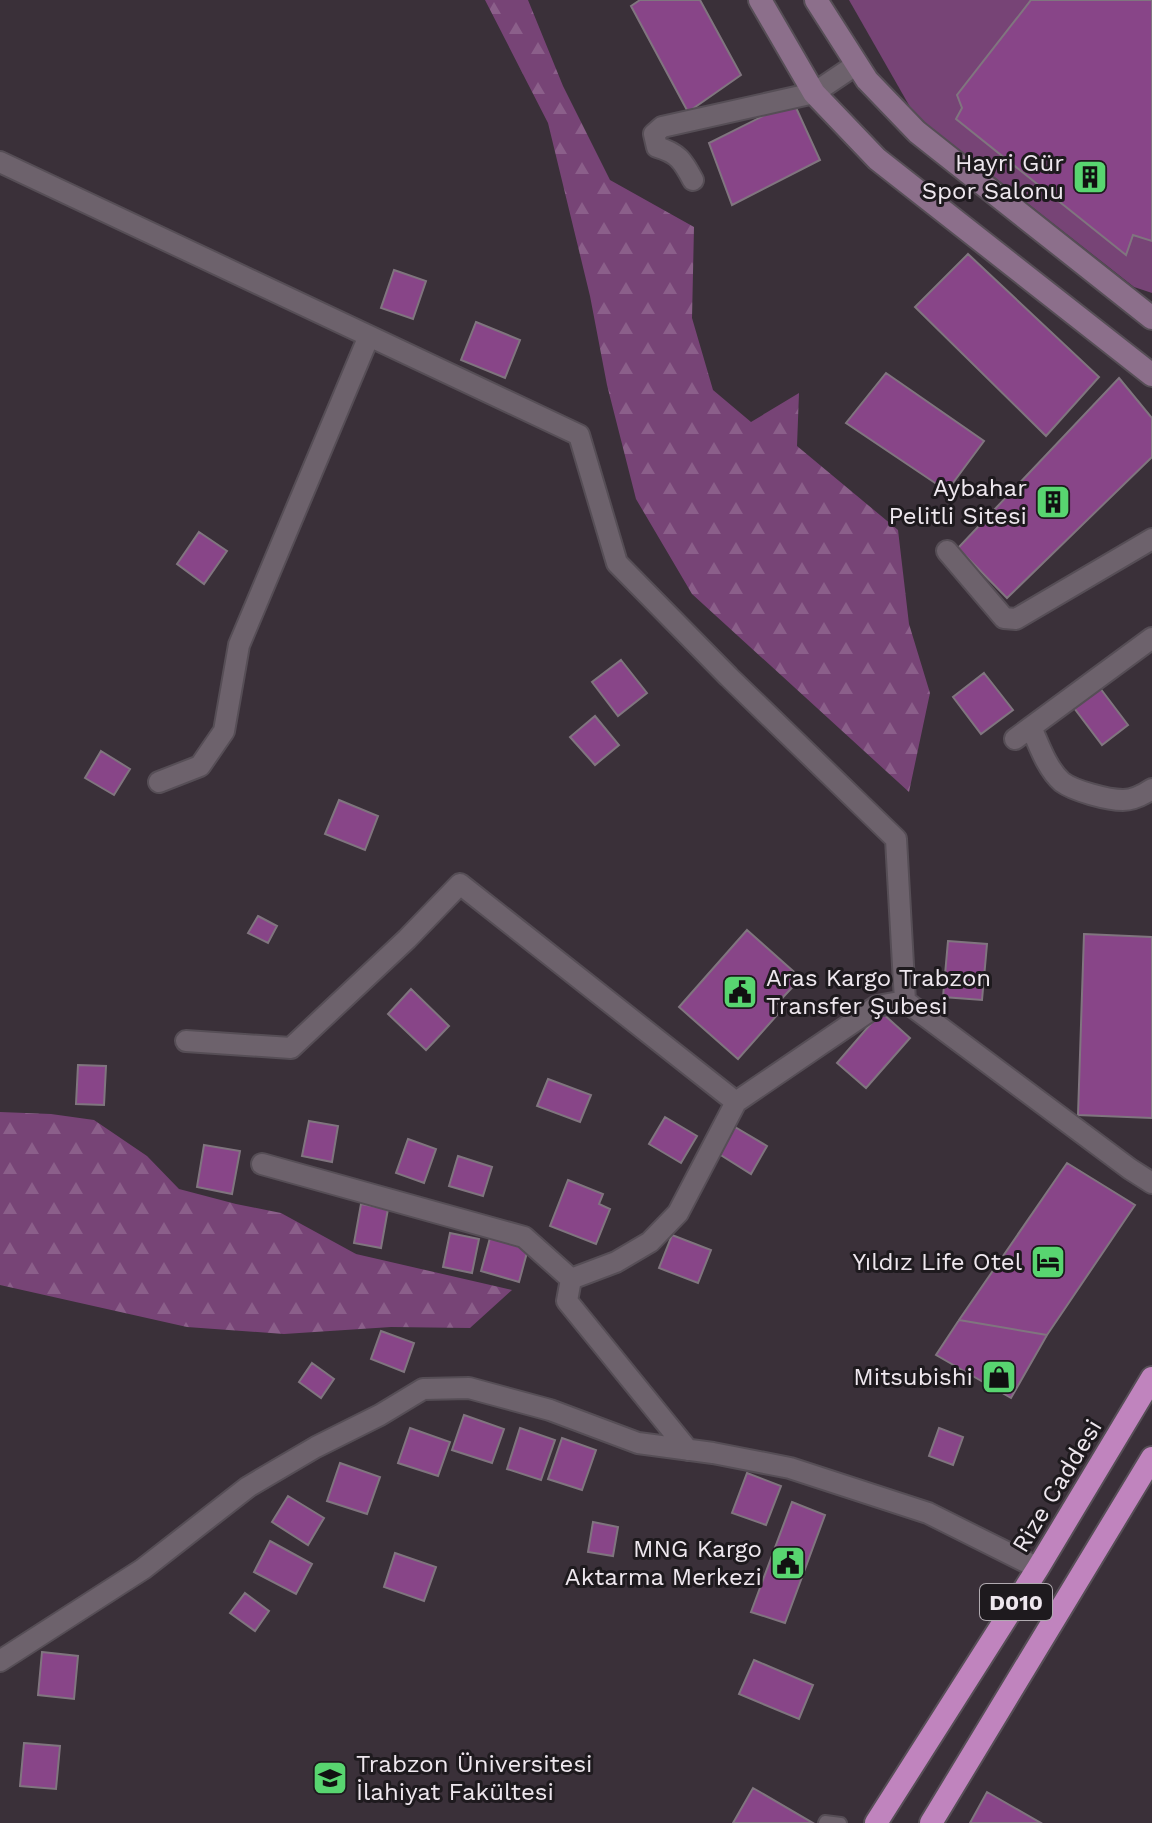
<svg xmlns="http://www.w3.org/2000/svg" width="1152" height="1823" viewBox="0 0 1152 1823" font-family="'Work Sans',sans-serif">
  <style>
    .green { fill: #774476 }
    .forest { fill: url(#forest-firs) }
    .building { fill: #884588; stroke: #80757f; stroke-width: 2 }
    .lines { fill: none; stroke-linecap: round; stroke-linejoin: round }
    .service-casing { stroke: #564e56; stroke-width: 14 }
    .minor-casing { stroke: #564e56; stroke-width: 24 }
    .secondary-casing { stroke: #564e56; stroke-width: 26 }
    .trunk-casing { stroke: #564e56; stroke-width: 26 }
    .service { stroke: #6d626c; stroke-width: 10 }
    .minor { stroke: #6d626c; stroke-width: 20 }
    .secondary { stroke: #8c6f8b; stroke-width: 22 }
    .trunk { stroke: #c084be; stroke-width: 22 }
    .labels { text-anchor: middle; stroke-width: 6; stroke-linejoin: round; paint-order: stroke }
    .shield { fill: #1e1a1e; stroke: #b0aab0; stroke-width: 2 }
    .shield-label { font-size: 22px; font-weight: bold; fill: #eee7ee }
    .poi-label { font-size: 24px; fill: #eee7ee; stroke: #1e1a1e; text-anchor: end }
    .street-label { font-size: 24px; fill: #eee7ee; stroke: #1e1a1e }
  </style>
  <defs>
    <pattern id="forest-firs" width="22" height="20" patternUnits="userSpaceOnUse" patternTransform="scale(2)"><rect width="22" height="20" fill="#774476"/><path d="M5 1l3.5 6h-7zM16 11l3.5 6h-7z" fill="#8b5f8a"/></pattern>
  </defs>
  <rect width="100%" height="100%" fill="#3a3039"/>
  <path class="green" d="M849,0H1152V293L1134,287L914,114Z"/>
  <path class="forest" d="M485,0H528L563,86L610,180L694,227L692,318L713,390L751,422L799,393L797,446L898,530L909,624L930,693L909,792L692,594L636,499L607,385L590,296L548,123Z
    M0,1112L51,1114L94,1120L147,1156L179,1189L236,1204L281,1213L356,1254L512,1290L470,1328L391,1327L284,1334L187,1327L0,1285Z"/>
  <path class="building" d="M640,0H700L741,75L688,112L631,6Z
    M1031,0H1152V241L1133,235L1126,255L956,119L962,108L957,95Z
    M793,101L820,160L732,205L709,143Z
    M968,254L1099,377L1046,436L915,307Z
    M394,270L426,281L413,319L381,308Z
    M476,322L520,340L505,378L461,360Z
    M886,373L984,441L947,491L846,423Z
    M1119,378L1152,418V457L1007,598L958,548Z
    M199,532L227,551L204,584L177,564Z
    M621,660L647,693L618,716L592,682Z
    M984,673L1013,710L981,734L953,697Z
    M1100,688L1128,725L1102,745L1074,708Z
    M595,716L619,745L595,765L570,737Z
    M101,751L130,769L114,795L85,778Z
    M339,800L378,816L365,850L325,834Z
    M258,916L277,926L268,943L248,933Z
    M747,930L801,978L772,1009L778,1014L738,1059L679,1007Z
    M1084,934L1152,937V1118L1078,1115Z
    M948,941L987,944L982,1000L943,997Z
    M411,989L449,1026L426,1050L388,1014Z
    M881,1012L910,1038L866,1088L837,1063Z
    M78,1065L106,1066L104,1105L76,1104Z
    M548,1079L591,1095L580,1122L537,1106Z
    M665,1117L697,1136L681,1163L649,1144Z
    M309,1121L338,1126L332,1162L302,1156Z
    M735,1127L767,1146L751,1174L719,1154Z
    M408,1139L436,1149L424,1183L396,1173Z
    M204,1145L240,1151L232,1194L197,1187Z
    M458,1156L492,1167L483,1196L449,1186Z
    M1067,1163L1135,1205L1047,1335L959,1320Z
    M568,1180L603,1194L599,1204L610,1209L596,1244L550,1226Z
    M361,1204L388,1209L381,1248L354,1243Z
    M450,1233L479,1239L472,1273L443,1267Z
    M672,1235L711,1250L698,1283L659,1268Z
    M490,1238L528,1249L519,1282L481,1271Z
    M959,1320L1047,1335L1011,1398L936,1355Z
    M381,1331L414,1343L404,1372L371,1359Z
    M312,1363L334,1379L321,1398L299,1382Z
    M464,1415L504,1429L492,1463L452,1450Z
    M410,1428L450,1442L438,1476L398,1463Z
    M520,1428L555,1440L541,1480L507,1469Z
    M939,1428L963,1437L953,1465L929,1456Z
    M562,1438L596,1450L582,1490L548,1479Z
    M340,1463L380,1477L367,1514L327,1501Z
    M747,1473L781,1486L766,1525L732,1513Z
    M288,1496L324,1518L308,1545L272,1522Z
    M792,1502L825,1515L785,1623L751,1612Z
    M593,1522L618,1527L613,1556L588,1552Z
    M270,1541L312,1564L296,1594L254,1572Z
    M395,1553L436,1567L424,1601L384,1587Z
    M245,1593L269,1611L255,1631L230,1613Z
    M42,1652L78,1656L74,1699L38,1695Z
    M754,1660L813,1685L799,1719L739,1694Z
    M24,1743L60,1746L56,1789L20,1786Z
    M753,1788L813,1823H733Z
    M987,1792L1041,1823H970Z"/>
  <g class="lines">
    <g class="service-casing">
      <path id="service" d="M824,1823L825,1821L841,1823"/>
    </g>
    <g class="minor-casing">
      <path id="minor" d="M0,162L579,435L617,563L729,677L896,839L905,1001L1130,1169L1152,1183
        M693,180C683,161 678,153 657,147L654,134L662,127L814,93L857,64
        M947,551L1004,618L1016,619L1152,539
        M1031,727C1039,745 1047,769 1062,782C1074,791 1108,800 1123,800C1134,800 1143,795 1152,789
        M1015,739L1152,638
        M159,782L200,766L224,731L239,645L369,336
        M186,1041L291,1048L407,939L460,884L736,1102L678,1213L650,1242L616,1262L571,1279L567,1301L688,1450
        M736,1102L877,1006L905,1001
        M262,1164L524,1237L571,1279
        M0,1661L143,1569L248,1487L316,1447L380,1415L423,1389L469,1388L550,1410L638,1443L713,1453L790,1468L928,1513L1038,1568"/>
    </g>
    <g class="secondary-casing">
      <path id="secondary" d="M760,0L814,93L877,159L1152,375
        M816,0L867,80L917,132L1152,318"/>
    </g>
    <g class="trunk-casing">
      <path id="trunk" d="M876,1823L1038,1568L1152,1378
        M931,1823L1152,1458"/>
    </g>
    <use href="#service" class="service"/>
    <use href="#minor" class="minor"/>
    <use href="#secondary" class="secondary"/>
    <use href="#trunk" class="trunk"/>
  </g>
  <defs>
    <g id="building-square" transform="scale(1.8)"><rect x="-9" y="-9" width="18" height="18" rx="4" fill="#58d570" stroke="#1e1a1e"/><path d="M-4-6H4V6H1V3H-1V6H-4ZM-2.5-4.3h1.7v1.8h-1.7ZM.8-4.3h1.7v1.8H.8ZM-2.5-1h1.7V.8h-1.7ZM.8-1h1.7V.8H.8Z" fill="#111"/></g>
    <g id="civic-square" transform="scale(1.8)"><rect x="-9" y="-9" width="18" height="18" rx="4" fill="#58d570" stroke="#1e1a1e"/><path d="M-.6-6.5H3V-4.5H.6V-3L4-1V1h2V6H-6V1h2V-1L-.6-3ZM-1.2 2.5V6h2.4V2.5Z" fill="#111"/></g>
    <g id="hotel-square" transform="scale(1.8)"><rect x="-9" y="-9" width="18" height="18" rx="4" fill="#58d570" stroke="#1e1a1e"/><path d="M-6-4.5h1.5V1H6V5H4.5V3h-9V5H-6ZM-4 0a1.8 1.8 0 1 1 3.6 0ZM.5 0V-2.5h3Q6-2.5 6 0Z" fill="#111"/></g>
    <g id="shop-square" transform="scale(1.8)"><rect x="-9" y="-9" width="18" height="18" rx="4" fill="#58d570" stroke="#1e1a1e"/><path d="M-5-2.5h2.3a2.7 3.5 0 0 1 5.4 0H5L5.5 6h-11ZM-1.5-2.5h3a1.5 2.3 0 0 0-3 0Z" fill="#111"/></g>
    <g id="university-square" transform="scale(1.8)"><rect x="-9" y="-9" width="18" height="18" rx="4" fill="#58d570" stroke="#1e1a1e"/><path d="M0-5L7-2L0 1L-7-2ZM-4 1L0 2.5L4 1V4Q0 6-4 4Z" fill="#111"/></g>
  </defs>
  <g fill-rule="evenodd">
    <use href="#building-square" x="1090" y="177"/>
    <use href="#building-square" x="1053" y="502"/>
    <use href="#civic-square" x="740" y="992"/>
    <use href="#hotel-square" x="1048" y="1262"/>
    <use href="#shop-square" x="999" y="1377"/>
    <use href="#civic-square" x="788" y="1563"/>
    <use href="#university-square" x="330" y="1778"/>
  </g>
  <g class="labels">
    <rect class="shield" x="980" y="1584" width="72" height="36" rx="6"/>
    <g class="shield-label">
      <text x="1016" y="1610">D010</text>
    </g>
    <g class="poi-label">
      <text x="1064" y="171">Hayri Gür<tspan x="1064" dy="28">Spor Salonu</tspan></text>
      <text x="1027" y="496">Aybahar<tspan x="1027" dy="28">Pelitli Sitesi</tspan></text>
      <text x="766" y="986" text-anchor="start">Aras Kargo Trabzon<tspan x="766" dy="28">Transfer Şubesi</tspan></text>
      <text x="1022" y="1270">Yıldız Life Otel</text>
      <text x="973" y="1385">Mitsubishi</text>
      <text x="762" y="1557">MNG Kargo<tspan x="762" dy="28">Aktarma Merkezi</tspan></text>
      <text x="356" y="1772" text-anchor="start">Trabzon Üniversitesi<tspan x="356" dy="28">İlahiyat Fakültesi</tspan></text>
    </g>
    <g class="street-label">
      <text transform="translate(1057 1486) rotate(-59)" y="8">Rize Caddesi</text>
    </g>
  </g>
</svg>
